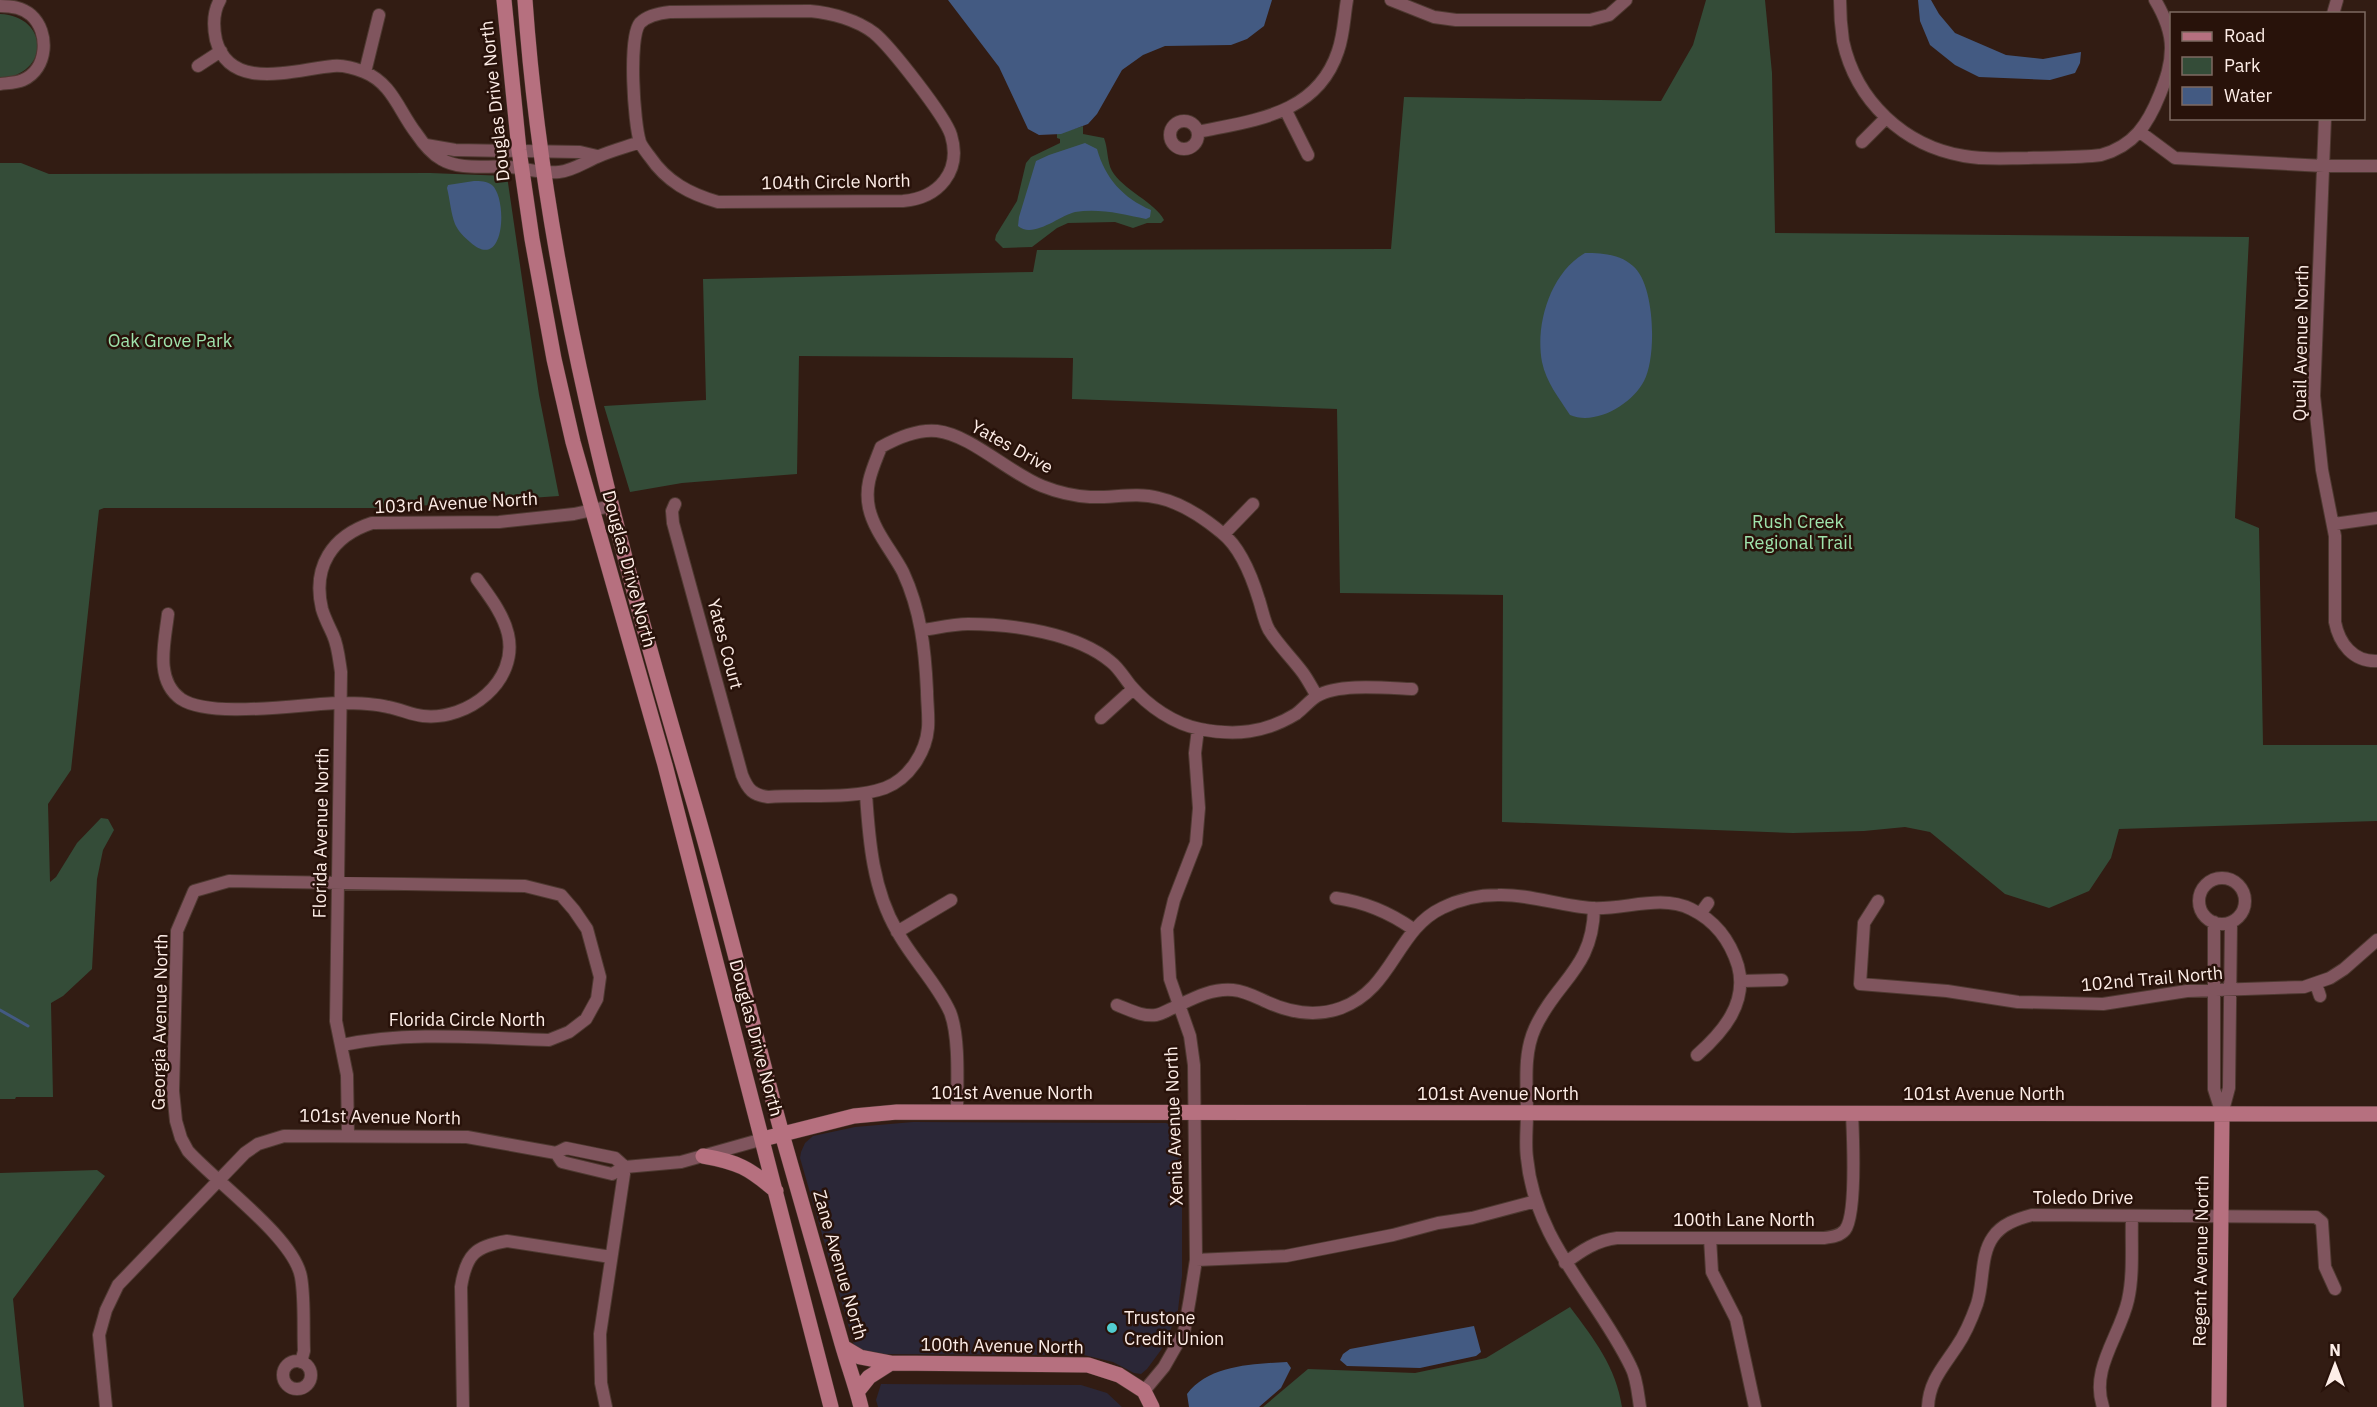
<svg xmlns="http://www.w3.org/2000/svg" width="2377" height="1407" viewBox="0 0 2377 1407" font-family="'IBM Plex Sans',sans-serif">
  <style>
    .commercial { fill: #2b2737 }
    .green { fill: #344c38 }
    .water { fill: #435a82 }
    .lines { fill: none; stroke-linecap: round; stroke-linejoin: round }
    .stream { stroke: #435a82; stroke-width: 3 }
    .street-casing { stroke: #4e3931; stroke-width: 14 }
    .secondary-casing { stroke: #4e3931; stroke-width: 16 }
    .street { stroke: #80555e; stroke-width: 12 }
    .secondary { stroke: #b6707f; stroke-width: 15 }
    .poi-dot { fill: #52cdd0; stroke: #28120a; stroke-width: 2 }
    .labels { text-anchor: middle; stroke-width: 5; stroke-linejoin: round; paint-order: stroke }
    .street-label { font-size: 18px; fill: #fdede7; stroke: #28120a }
    .park-label { font-size: 18px; fill: #9fe3ac; stroke: #28120a }
    .poi-label { font-size: 18px; fill: #fdede7; stroke: #28120a; text-anchor: start }
  </style>
  <rect width="100%" height="100%" fill="#321c13"/>
  <path class="commercial" d="M913,1122L1166,1123L1173,1126L1179,1137L1182,1181V1276L1178,1310L1171,1329L1161,1350L1147,1369L1141,1374L1134,1373L1113,1362L1084,1355L868,1354L854,1345L800,1158L801,1152L805,1143L813,1136L855,1127Z
    M881,1384L1081,1385L1107,1393L1122,1407H878L876,1400Z"/>
  <path class="green" d="M1706,0H1765L1772,73L1775,233L2249,237L2235,518L2259,528L2263,745H2377V821L2119,829L2111,858L2089,891L2049,908L2005,894L1930,832L1905,827L1864,831L1793,833L1502,822L1503,595L1340,593L1337,409L1072,399L1073,358L799,356L797,474L682,483L630,492L604,406L706,400L703,279L1033,272L1037,250L1391,249L1404,97L1661,101L1693,45Z
    M0,14C48,16 52,73 0,79Z
    M1083,126V134L1104,138C1108,148 1107,162 1112,171C1122,189 1156,203 1164,220L1161,223H1147L1133,228L1115,222L1068,223L1057,228L1032,247L1003,248L995,240L996,235L1017,201L1026,163L1031,157L1060,143V139L1057,138V134Z
    M0,163H21L49,174L430,173L507,176L539,395L559,496L388,508H104L99,510L71,770L48,804L50,882L56,877L77,843L101,818L108,819L114,830L103,850L97,879L92,969L63,996L51,1003L53,1097H16L15,1099H0Z
    M97,1170L105,1176L13,1299L24,1407H0V1173Z
    M1570,1307C1594,1339 1616,1367 1622,1407H1263L1308,1369L1415,1373L1486,1358Z"/>
  <path class="water" d="M948,0H1272L1264,26L1247,39L1231,45L1165,46L1143,55L1122,70L1097,114L1088,124L1061,134L1039,135L1028,129L999,67Z
    M1918,0H1931L1939,14L1955,33L2006,55L2043,59L2081,52L2080,63L2075,73L2050,80L1979,77L1955,65L1930,45L1920,21Z
    M1085,143L1097,149C1105,178 1123,198 1151,210L1150,217L1146,219C1123,214 1099,208 1075,212C1059,216 1033,239 1018,226L1019,217L1036,161L1049,155Z
    M474,181C480,181 487,181 492,185C508,199 505,274 470,242C464,237 458,231 455,224C451,214 450,200 447,188L448,185Z
    M1585,253C1602,253 1620,254 1633,266C1655,284 1657,357 1644,381C1632,404 1596,426 1570,415C1559,398 1546,382 1542,362C1535,325 1550,273 1585,253Z
    M1474,1326L1481,1352L1476,1356L1420,1368L1347,1366L1340,1360L1343,1354L1350,1349Z
    M1287,1362L1291,1368L1281,1388L1259,1407H1189L1187,1394C1209,1365 1253,1364 1287,1362Z"/>
  <g class="lines">
    <path class="stream" d="M0,1010L28,1026"/>
    <g class="street-casing">
      <path id="street" d="M220,0C213,12 213,26 216,40C230,93 296,69 333,66C343,65 354,68 364,72C392,83 399,111 416,133C422,142 432,154 441,159C461,171 488,165 509,167C525,168 543,174 559,172C572,171 585,162 597,157C610,151 626,147 640,142
        M1391,0L1434,17L1456,20H1590L1609,15L1626,0
        M1840,0C1840,14 1841,27 1843,41C1856,101 1904,146 1964,156C1985,160 2007,158 2028,158C2052,157 2077,158 2101,155C2134,146 2148,124 2160,94C2166,79 2171,65 2171,48C2171,31 2164,15 2155,0
        M0,6C11,6 22,7 31,15C50,32 48,69 23,80C16,83 8,83 0,84
        M810,11C832,13 857,20 874,33C890,46 945,116 951,135C962,171 939,198 903,201L718,202C690,194 667,182 650,157C647,153 642,147 640,142C634,124 628,37 640,23C648,15 660,13 670,12Z
        M2333,14L2337,0
        M198,66L221,51
        M365,72L379,15
        M1286,111L1308,155
        M2325,118L2314,396L2322,470L2335,536V622C2339,643 2353,662 2377,661
        M1170 135a14 14 0 1 1 28 0a14 14 0 1 1-28 0Z
        M1198,132C1254,120 1317,115 1338,51C1344,34 1344,17 1347,0
        M2140,132L2175,158L2324,166H2377
        M1862,142L1886,118
        M426,145L455,150L580,152L597,156
        M675,504L672,511L673,523L742,775C748,790 753,795 768,797C805,794 851,800 885,788C909,779 926,752 928,728C929,716 927,703 927,691C925,649 921,611 903,572C892,551 874,531 869,508C864,485 873,468 881,447C897,438 918,429 937,431C971,435 1009,473 1042,486C1057,492 1074,496 1090,497C1113,498 1136,492 1159,498C1182,503 1204,518 1222,533C1241,548 1252,577 1259,600C1262,609 1264,621 1269,630C1279,646 1292,658 1303,673C1308,680 1312,688 1317,696
        M2334,524L2377,518
        M1224,534L1253,504
        M168,614C165,641 154,680 181,699C211,719 301,704 338,703C354,703 373,703 388,707C400,709 412,715 423,716C468,721 519,681 508,634C503,613 489,596 477,579
        M923,630C937,628 953,624 968,624C1012,624 1077,633 1111,662C1119,668 1125,679 1131,686C1148,706 1174,724 1200,729C1235,736 1265,733 1296,714C1303,709 1309,701 1317,696C1339,683 1386,688 1412,689
        M1101,718L1133,689
        M866,794C869,841 873,890 897,931C912,959 937,983 950,1012C960,1037 957,1085 957,1113
        M2199 901a23 23 0 1 1 46 0a23 23 0 1 1-46 0Z
        M1336,898C1365,902 1389,912 1413,929
        M1878,901L1864,923L1860,984L1947,991L2018,1002L2103,1004L2187,991L2304,987L2330,978L2344,969L2377,940
        M1594,908C1593,969 1557,980 1535,1028C1523,1054 1527,1085 1527,1113C1527,1128 1525,1143 1527,1158C1535,1242 1597,1296 1631,1367C1637,1378 1638,1395 1640,1407
        M1700,914L1708,903
        M2214,922V1089L2222,1114
        M897,932L951,900
        M1742,981L1782,980
        M2316,984L2320,996
        M1117,1005C1130,1010 1143,1017 1156,1015C1162,1014 1168,1010 1173,1008C1192,999 1211,988 1233,990C1245,991 1256,997 1267,1002C1291,1013 1316,1017 1341,1008C1393,989 1396,930 1442,908C1460,899 1478,895 1498,895C1529,894 1561,906 1592,908C1625,910 1660,894 1691,909C1716,921 1730,940 1738,966C1748,1003 1723,1032 1697,1055
        M2222,1114L2229,1088L2231,922
        M348,1136L347,1075L336,1021L341,672C339,659 338,646 333,635C329,626 325,619 322,609C312,567 332,536 372,523L499,522L574,514L611,506
        M556,1153L562,1162L612,1174L625,1167L681,1162L763,1139
        M1710,1238L1712,1272L1736,1319L1755,1407
        M1196,1260L1286,1256L1393,1235L1438,1223L1472,1218L1536,1201
        M1565,1263C1581,1251 1597,1240 1617,1238H1824C1832,1237 1840,1236 1845,1230C1857,1215 1853,1135 1852,1113
        M283 1375a14 14 0 1 1 28 0a14 14 0 1 1-28 0Z
        M301,1362L304,1351C303,1327 305,1300 301,1277C294,1238 217,1183 188,1151L181,1138L176,1121L173,1091L177,931L194,891L229,881L525,886L561,895L574,910L587,929L600,977L597,999L586,1019L569,1032L549,1040C480,1038 410,1031 342,1045
        M1144,1391L1164,1367L1184,1332L1190,1298L1196,1260L1194,1065L1190,1036L1170,979L1167,929L1174,900L1196,843L1199,808L1195,753L1198,729
        M106,1407L99,1335L106,1310L118,1285L245,1153L258,1144L284,1136L467,1137L556,1153L566,1148L615,1158L625,1167
        M463,1407L461,1287C466,1255 475,1246 507,1241L611,1257
        M606,1407L601,1383L600,1334L625,1167
        M1928,1407C1929,1381 1944,1366 1957,1346C1966,1333 1972,1318 1977,1304C1984,1283 1980,1255 1993,1237C2002,1224 2017,1219 2032,1215L2316,1217L2322,1222L2325,1267L2335,1289
        M2103,1407C2090,1369 2120,1336 2128,1300C2134,1273 2131,1244 2132,1216"/>
    </g>
    <g class="secondary-casing">
      <path id="secondary" d="M504,0L519,150L532,239L554,359L573,442L665,765L831,1407
        M525,0C544,275 617,540 694,803C726,913 752,1024 782,1134C802,1204 822,1274 842,1344C848,1365 856,1386 861,1407
        M763,1139L854,1116L897,1112L2377,1114
        M703,1156C738,1162 749,1168 776,1191
        M843,1347L860,1357L891,1363L1088,1365L1119,1375L1144,1391L1152,1407
        M857,1392L869,1377L891,1363
        M2219,1407L2222,1114"/>
    </g>
    <use href="#street" class="street"/>
    <use href="#secondary" class="secondary"/>
  </g>
  <circle class="poi-dot" cx="1112" cy="1328" r="6"/>
  <g class="labels">
    <g class="street-label">
      <text transform="translate(495 101) rotate(-96)" y="6">Douglas Drive North</text>
      <text transform="translate(836 182) rotate(-1)" y="6">104th Circle North</text>
      <text transform="translate(2301 343) rotate(-89)" y="6">Quail Avenue North</text>
      <text transform="translate(1012 447) rotate(29)" y="6">Yates Drive</text>
      <text transform="translate(456 503) rotate(-3)" y="6">103rd Avenue North</text>
      <text transform="translate(629 569) rotate(75)" y="6">Douglas Drive North</text>
      <text transform="translate(725 644) rotate(75)" y="6">Yates Court</text>
      <text transform="translate(321 833) rotate(-89)" y="6">Florida Avenue North</text>
      <text transform="translate(2152 979) rotate(-5)" y="6">102nd Trail North</text>
      <text x="467" y="1026">Florida Circle North</text>
      <text transform="translate(160 1022) rotate(-89)" y="6">Georgia Avenue North</text>
      <text transform="translate(756 1038) rotate(75)" y="6">Douglas Drive North</text>
      <text x="1012" y="1099">101st Avenue North</text>
      <text x="1498" y="1100">101st Avenue North</text>
      <text x="1984" y="1100">101st Avenue North</text>
      <text transform="translate(380 1117) rotate(1)" y="6">101st Avenue North</text>
      <text transform="translate(1174 1126) rotate(-92)" y="6">Xenia Avenue North</text>
      <text x="2083" y="1204">Toledo Drive</text>
      <text x="1744" y="1226">100th Lane North</text>
      <text transform="translate(2201 1261) rotate(-89)" y="6">Regent Avenue North</text>
      <text transform="translate(840 1265) rotate(74)" y="6">Zane Avenue North</text>
      <text transform="translate(1002 1346) rotate(1)" y="6">100th Avenue North</text>
    </g>
    <g class="park-label">
      <text x="170" y="347">Oak Grove Park</text>
      <text x="1798" y="528">Rush Creek<tspan x="1798" dy="21">Regional Trail</tspan></text>
    </g>
    <g class="poi-label">
      <text x="1124" y="1324">Trustone<tspan x="1124" dy="21">Credit Union</tspan></text>
    </g>
  </g>
  <rect x="2170" y="12" width="195" height="108" fill="#28120a" stroke="#7d6a62" stroke-width="1.5"/>
  <rect x="2182" y="32" width="30" height="9" fill="#b6707f" stroke="#7d6a62" stroke-width="1.5"/>
  <text x="2224" y="42" font-size="18" fill="#fdede7">Road</text>
  <rect x="2182" y="57" width="30" height="18" fill="#344c38" stroke="#7d6a62" stroke-width="1.5"/>
  <text x="2224" y="72" font-size="18" fill="#fdede7">Park</text>
  <rect x="2182" y="87" width="30" height="18" fill="#435a82" stroke="#7d6a62" stroke-width="1.5"/>
  <text x="2224" y="102" font-size="18" fill="#fdede7">Water</text>
  <g transform="translate(2335 1365)" stroke="#28120a" stroke-width="4.5" paint-order="stroke">
  <path d="M0-4.5L10 22L0 15L-10 22Z" fill="#fdede7"/>
  <text y="-9" font-size="16" font-weight="bold" text-anchor="middle" fill="#fdede7">N</text>
  </g>
</svg>
